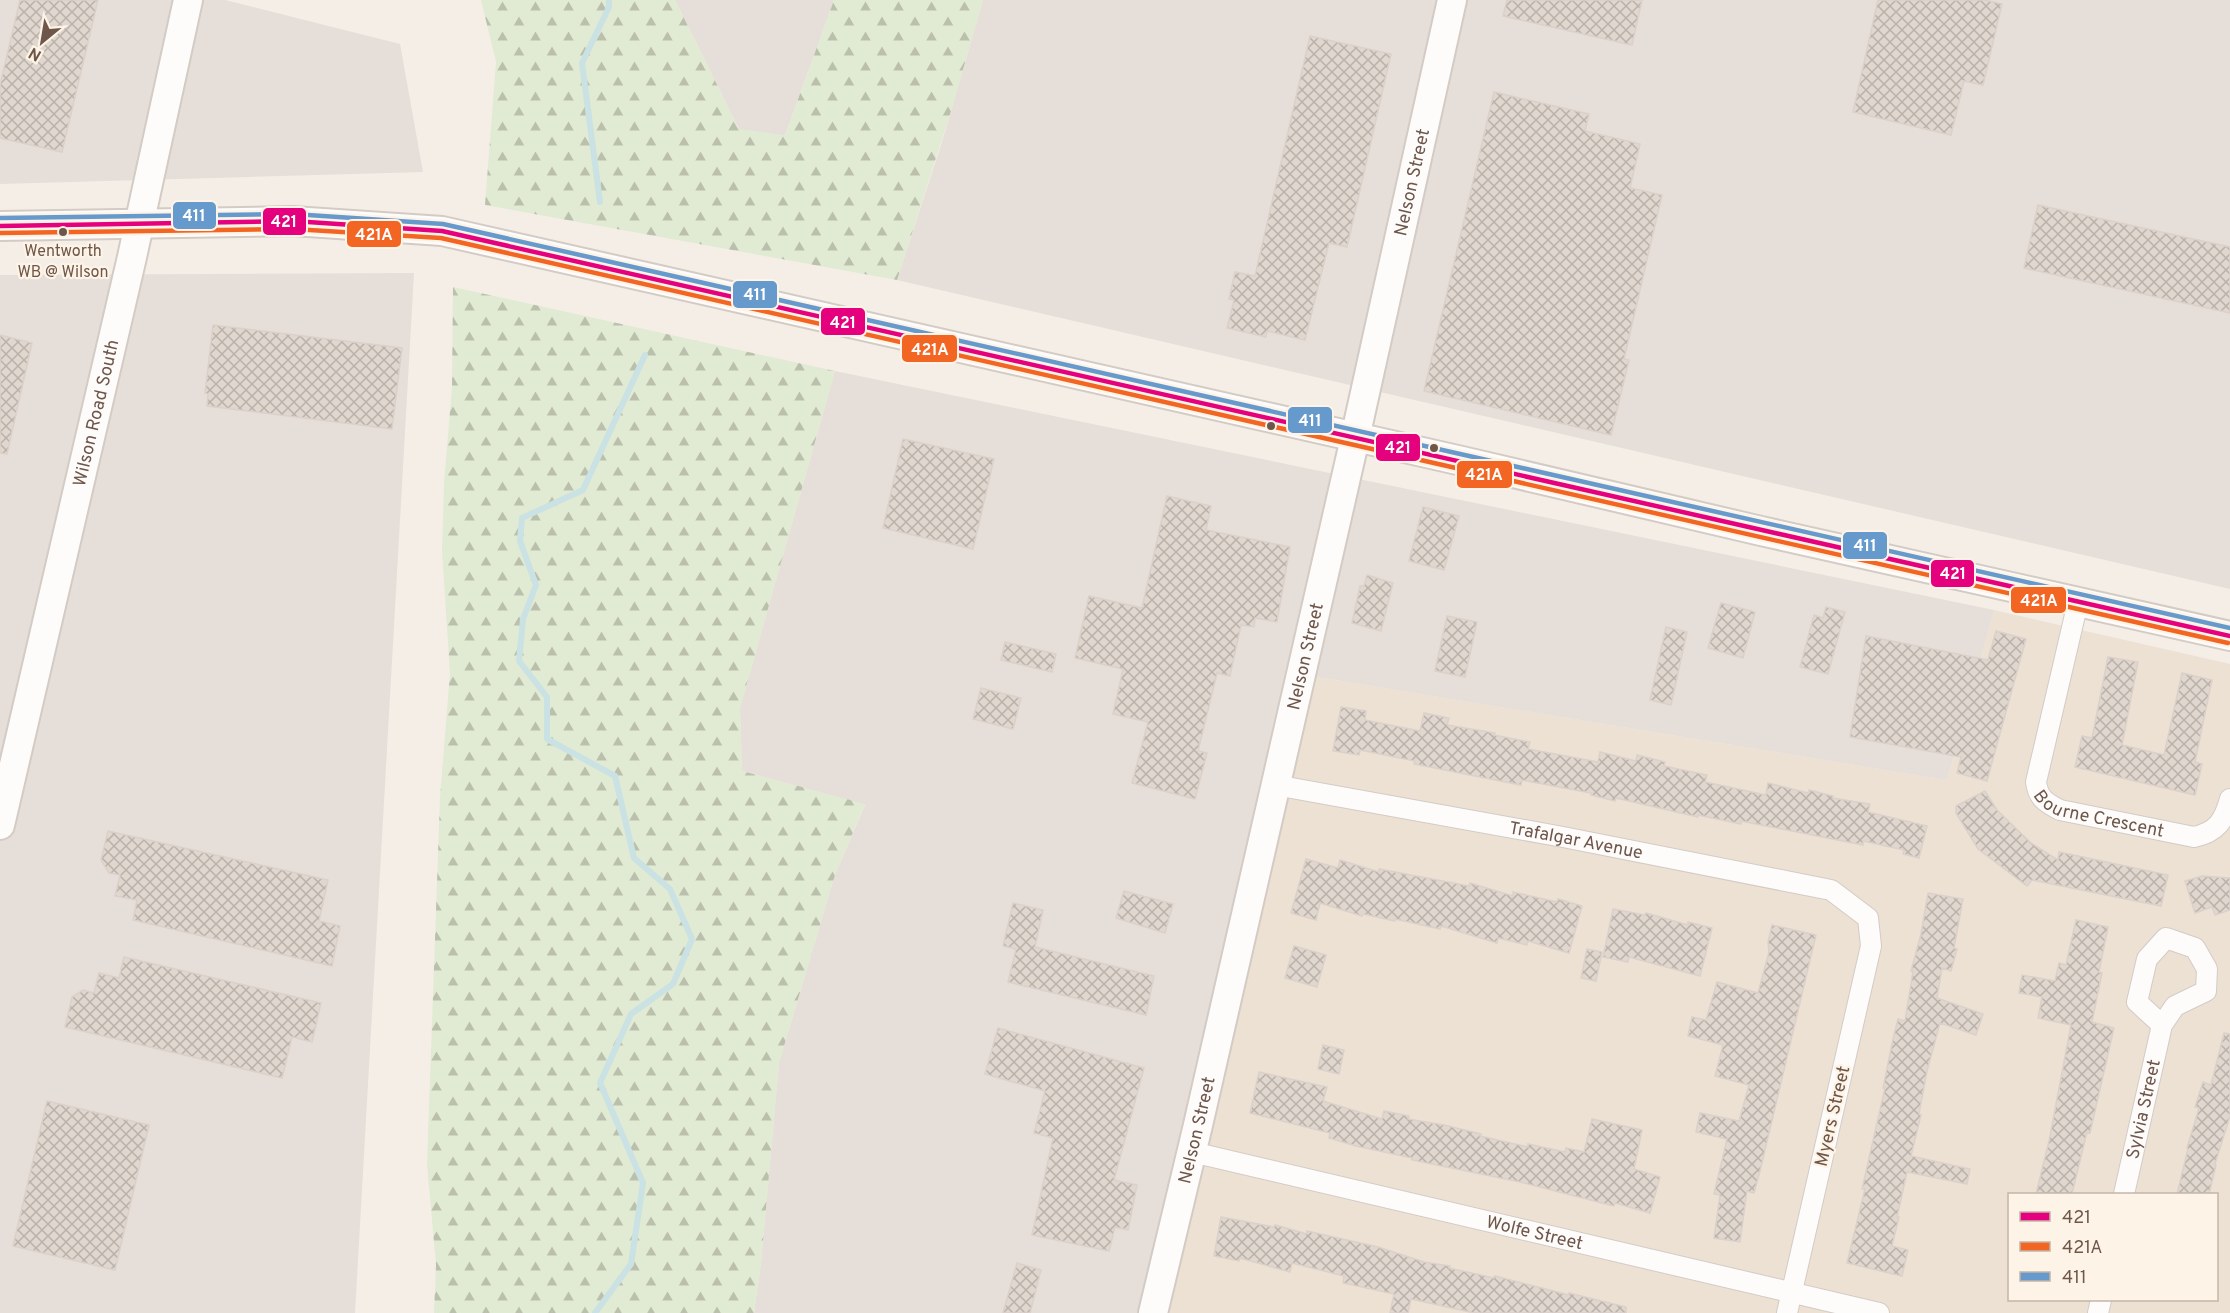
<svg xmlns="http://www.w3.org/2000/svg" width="2230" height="1313" viewBox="0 0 2230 1313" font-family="Overpass,sans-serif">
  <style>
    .residential { fill: #ede1d4; fill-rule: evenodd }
    .industrial { fill: #e6ded8 }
    .forest { fill: url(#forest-firs) }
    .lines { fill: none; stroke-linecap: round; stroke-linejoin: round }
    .stream { stroke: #cae2e3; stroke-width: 6 }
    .building { fill: url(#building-cross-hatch); stroke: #dcd1ca; stroke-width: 1.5 }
    .street-casing { stroke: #d3cbc5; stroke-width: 22 }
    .secondary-casing { stroke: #d3cbc4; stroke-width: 32 }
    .street { stroke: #fdfcfb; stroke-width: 20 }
    .secondary { stroke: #fdfcfb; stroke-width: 28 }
    .bus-1-casing { stroke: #fdf4e7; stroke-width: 9 }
    .bus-2-casing { stroke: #fdf4e7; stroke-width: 9 }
    .bus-3-casing { stroke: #fdf4e7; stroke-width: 9 }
    .bus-1 { stroke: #e5007d; stroke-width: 4.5 }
    .bus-2 { stroke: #f26522; stroke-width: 4.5 }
    .bus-3 { stroke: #69c; stroke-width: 4.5 }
    .bus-dot { fill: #6f564a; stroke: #fdf4e7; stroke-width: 2 }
    .labels { text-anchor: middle; stroke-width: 4.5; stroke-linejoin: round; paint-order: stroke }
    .bus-label { font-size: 16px; fill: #6f564a; stroke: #fdf4e7 }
    .street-label { font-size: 18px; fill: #6f564a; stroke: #fdf4e7 }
    .line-badge { stroke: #fdf4e7; stroke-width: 2 }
    .badge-label { font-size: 16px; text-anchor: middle; font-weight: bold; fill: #fff }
  </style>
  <defs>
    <pattern id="forest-firs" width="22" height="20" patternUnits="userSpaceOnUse" patternTransform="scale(1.5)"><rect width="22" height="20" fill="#e1ead3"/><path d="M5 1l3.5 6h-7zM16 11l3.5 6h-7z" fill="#bbc0ad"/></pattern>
    <pattern id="building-cross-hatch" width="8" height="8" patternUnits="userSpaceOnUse" patternTransform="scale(1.5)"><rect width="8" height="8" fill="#e0d7cf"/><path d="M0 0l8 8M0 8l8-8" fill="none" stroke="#bab1aa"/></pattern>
  </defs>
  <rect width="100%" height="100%" fill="#f4eee7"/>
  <path class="residential" d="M1994,610L2230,664V1313H1146L1299,674L1947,780ZM2010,1194H2216V1300H2010Z"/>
  <path class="industrial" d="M0,0H225L400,44L423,172L0,184Z
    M675,0H834L785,135L760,136L739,129Z
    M983,0H2230V589L897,280L942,142Z
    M414,273L355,1313H0V275Z
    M835,371L1994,610L1947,780L1299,674L1143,1313H754L761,1263L779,1063L835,875L865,805L742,771L740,708Z"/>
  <path class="forest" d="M481,0H675L739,129L785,135L834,0H983L951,111L897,280L485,205L496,62Z
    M453,287L835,371L740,708L742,771L865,804L835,875L779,1063L761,1263L754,1313H434L436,1265L427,1164L440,798L450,673L442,551L444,483L452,387Z"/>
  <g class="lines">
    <path class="stream" d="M600,202L582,63L609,7V0
      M595,1313L631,1264L643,1183L600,1083L631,1014L673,984L692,939L670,889L634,858L615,776L547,739V697L519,661L523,619L536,585L520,541L522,518L583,490L645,355"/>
  </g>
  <path class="building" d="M20,0H98L62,152L0,138V85Z
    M1507,0H1642L1632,45L1503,16Z
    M1878,0H1985L2002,4L1983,85L1964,81L1951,135L1853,112Z
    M1310,36L1391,54L1347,247L1329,243L1305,340L1267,331L1266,337L1227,328L1234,300L1229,299L1235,272L1255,276Z
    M1494,92L1589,114L1585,131L1640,144L1630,188L1662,195L1624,359L1629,360L1611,435L1424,391Z
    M2038,205L2230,247V313L2024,268Z
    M213,325L402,348L392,429L207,406L208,394L205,393Z
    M0,335L32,343L7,454L0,453Z
    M903,439L994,459L973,549L883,528Z
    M1167,496L1211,506L1206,530L1290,547L1277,622L1255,618L1254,627L1241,625L1230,676L1217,673L1198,751L1207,753L1195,799L1132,783L1148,722L1113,714L1123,669L1075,658L1089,596L1142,608Z
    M1423,507L1459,516L1444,570L1409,561Z
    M1367,575L1393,583L1381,631L1352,623L1360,586H1364Z
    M1721,603L1755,612L1743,658L1708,648Z
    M1826,607L1845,612L1828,674L1800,667L1814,615L1823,618Z
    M1447,616L1477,622L1465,677L1435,671Z
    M1666,627L1687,632L1671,705L1650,700Z
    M1996,631L2026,639L1987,781L1957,773L1961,757L1850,737L1866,636L1988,660Z
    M1005,642L1056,654L1052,672L1001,660Z
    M2108,657L2138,662L2122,745L2164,755L2182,673L2212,680L2195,762L2202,764L2195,795L2075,767L2082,736L2092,738Z
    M981,688L1021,698L1013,729L973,719Z
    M1341,707L1366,711L1365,720L1420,731L1424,713L1449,718L1447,725L1495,733L1494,735L1530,742L1528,749L1598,762L1600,752L1636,761L1637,755L1665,762L1664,766L1707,775L1705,782L1766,795L1768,783L1808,793L1809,790L1833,796V798L1870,804L1868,812L1927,826L1919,858L1903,854L1904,850L1863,841V845L1741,821V824L1698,815V817L1616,798L1615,801L1591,795V793L1522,780L1521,785L1414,764L1415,761L1360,750L1359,755L1333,751Z
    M1985,791L1997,810L2031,843L2058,860L2059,852L2168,875L2161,906L2032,880L2027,886L1978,849L1956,813V806Z
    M108,831L328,880L319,921L340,926L332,966L133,920L137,900L115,896L120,875L109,873L101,860Z
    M1306,859L1338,868L1340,860L1379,872V869L1469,886L1470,883L1513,896V892L1557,902L1558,899L1582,906L1569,953L1528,941L1527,945L1498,938L1497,943L1441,926L1440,929L1395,919V921L1363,914L1362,916L1320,903L1316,920L1291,913Z
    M2202,876L2230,878V910L2215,915L2212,907L2195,913L2185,881Z
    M1124,891L1173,904L1165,933L1116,918Z
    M1928,893L1963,899L1954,948L1957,949L1951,971L1942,968L1937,998L1983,1014L1976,1035L1940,1023L1927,1071L1919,1114L1921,1115L1911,1156L1970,1169L1967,1184L1907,1172L1897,1217H1899L1892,1246L1908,1250L1902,1276L1847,1263L1865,1189H1862L1885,1088H1883L1893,1039L1898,1019L1905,1021L1913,971H1911L1921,934Z
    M1013,903L1043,910L1035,947L1154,976L1146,1015L1008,982L1016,949L1003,946Z
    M1613,909L1645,915L1646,913L1688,925V922L1712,928L1700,976L1629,957L1628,962L1603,957Z
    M2076,920L2108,927L2099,972L2102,973L2092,1022L2114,1028L2090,1133L2087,1132L2072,1194H2036L2049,1141L2071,1025L2038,1018L2042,997L2019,993L2022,975L2055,981L2059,963L2066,965Z
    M1772,925L1816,935L1760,1171L1754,1193L1747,1191L1740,1242L1714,1238L1720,1195L1714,1194L1727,1139L1696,1132L1700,1113L1739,1121L1749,1085L1715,1076L1723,1045L1688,1036L1692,1017L1706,1020L1717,982L1758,993L1769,952L1768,942Z
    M1294,946L1326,955L1317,987L1285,978Z
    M1587,949L1602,952L1596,981L1581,978Z
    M124,957L321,1003L312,1042L292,1037L282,1078L65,1027L72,997L83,990L94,993L99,973L119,978Z
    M998,1028L1144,1068L1114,1180L1137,1185L1128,1230L1115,1227L1109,1251L1032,1235L1053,1138L1034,1133L1045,1091L985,1074Z
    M2224,1033L2230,1034V1116L2215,1164L2216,1165L2209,1194H2177L2188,1149L2187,1148L2199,1108L2195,1107L2203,1082L2211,1085Z
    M1323,1045L1344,1050L1339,1074L1318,1069Z
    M1259,1072L1327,1087L1323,1101L1382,1119L1384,1111L1409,1116L1408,1119L1444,1125L1481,1134L1480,1136L1528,1147V1144L1565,1152L1566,1148L1584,1152L1592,1119L1642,1130L1634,1169L1660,1177L1650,1213L1615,1203L1614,1206L1520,1182L1412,1160V1158L1356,1146L1329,1138L1330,1133L1250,1113Z
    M47,1101L149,1125L115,1270L13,1246Z
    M1221,1217L1274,1227L1275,1225L1307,1234V1231L1378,1247L1424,1262L1450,1266L1449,1268L1494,1278L1495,1276L1569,1295V1293L1626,1307V1313H1474L1411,1299L1408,1313H1390L1394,1294L1343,1283L1344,1276L1292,1263L1290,1272L1240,1258L1239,1261L1214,1256Z
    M1017,1263L1041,1270L1030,1313H1003Z"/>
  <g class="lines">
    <g class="street-casing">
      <g id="street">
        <path id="s1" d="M2078,602L2036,782C2038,798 2046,803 2060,810L2194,837C2217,832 2224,821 2230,799"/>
        <path id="s2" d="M1275,785L1563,837L1831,890L1868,918L1871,946L1787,1313"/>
        <path id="s3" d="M1192,1152L1879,1313"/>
        <path id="s4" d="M2124,1194L2162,1025L2175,1006L2206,991L2207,969L2195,948L2166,938L2147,959L2137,1002L2162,1025"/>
        <path d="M2098,1313L2101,1300"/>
      </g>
    </g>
    <g class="secondary-casing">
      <g id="secondary">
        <path d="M0,226L293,221L442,231L1462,461L1761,531L2230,636"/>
        <path id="s5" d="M0,825L132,257L188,0"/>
        <path id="s6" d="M1153,1313L1198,1125L1355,438L1452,0"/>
      </g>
    </g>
    <use href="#street" class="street"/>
    <use href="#secondary" class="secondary"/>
    <g class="bus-1-casing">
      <path id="bus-1" d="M0,226L293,221L442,231L2230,636"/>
    </g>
    <g class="bus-2-casing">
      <path id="bus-2" d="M0,233L293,229L441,238L2228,643"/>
    </g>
    <g class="bus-3-casing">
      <path id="bus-3" d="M0,218L293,214L443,224L2230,628"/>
    </g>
    <use href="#bus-1" class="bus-1"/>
    <use href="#bus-2" class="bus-2"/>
    <use href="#bus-3" class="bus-3"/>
  </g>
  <g class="bus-dot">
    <circle cx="63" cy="232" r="5"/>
    <circle cx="1271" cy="426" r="5"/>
    <circle cx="1434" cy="448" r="5"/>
  </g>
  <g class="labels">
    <g class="bus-label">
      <text x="63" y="256">Wentworth<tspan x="63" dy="21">WB @ Wilson</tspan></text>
    </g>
    <g class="street-label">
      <text dy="6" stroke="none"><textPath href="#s6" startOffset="1160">Nelson Street</textPath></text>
      <text dy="6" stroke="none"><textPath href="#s5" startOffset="423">Wilson Road South</textPath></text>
      <text dy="6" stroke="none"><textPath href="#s6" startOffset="674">Nelson Street</textPath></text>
      <text dy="6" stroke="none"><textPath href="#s1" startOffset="262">Bourne Crescent</textPath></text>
      <text dy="6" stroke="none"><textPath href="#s2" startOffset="306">Trafalgar Avenue</textPath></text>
      <text dy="6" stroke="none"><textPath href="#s4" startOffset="87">Sylvia Street</textPath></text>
      <text transform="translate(1832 1116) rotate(-77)" y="6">Myers Street</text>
      <text dy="6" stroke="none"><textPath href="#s6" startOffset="188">Nelson Street</textPath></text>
      <text dy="6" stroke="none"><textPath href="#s3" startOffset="352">Wolfe Street</textPath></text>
    </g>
  </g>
  <g class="line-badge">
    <rect x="172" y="201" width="45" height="29" rx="6" fill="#69c"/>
    <rect x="262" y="207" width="45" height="29" rx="6" fill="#e5007d"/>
    <rect x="346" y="220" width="56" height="28" rx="6" fill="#f26522"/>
    <rect x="732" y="280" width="46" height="29" rx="6" fill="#69c"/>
    <rect x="820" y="307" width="46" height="29" rx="6" fill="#e5007d"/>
    <rect x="901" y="334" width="57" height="29" rx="6" fill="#f26522"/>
    <rect x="1287" y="406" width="46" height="28" rx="6" fill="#69c"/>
    <rect x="1375" y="433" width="46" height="29" rx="6" fill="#e5007d"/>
    <rect x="1456" y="460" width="57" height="29" rx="6" fill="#f26522"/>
    <rect x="1842" y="531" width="46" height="29" rx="6" fill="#69c"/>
    <rect x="1930" y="559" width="45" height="29" rx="6" fill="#e5007d"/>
    <rect x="2010" y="586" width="57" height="28" rx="6" fill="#f26522"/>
  </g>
  <g class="badge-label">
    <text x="194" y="221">411</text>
    <text x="284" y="227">421</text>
    <text x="374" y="240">421A</text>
    <text x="755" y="300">411</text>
    <text x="843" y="328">421</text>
    <text x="930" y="355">421A</text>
    <text x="1310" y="426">411</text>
    <text x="1398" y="453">421</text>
    <text x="1484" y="480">421A</text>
    <text x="1865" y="551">411</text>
    <text x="1953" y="579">421</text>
    <text x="2039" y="606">421A</text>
  </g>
  <rect x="2008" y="1193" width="210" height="108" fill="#fdf4e7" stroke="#c4b5a8" stroke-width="1.5"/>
  <rect x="2020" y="1212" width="30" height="9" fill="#e5007d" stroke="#c4b5a8" stroke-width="1.5"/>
  <text x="2062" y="1223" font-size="18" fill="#6f564a">421</text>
  <rect x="2020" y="1242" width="30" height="9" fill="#f26522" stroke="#c4b5a8" stroke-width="1.5"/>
  <text x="2062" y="1253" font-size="18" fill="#6f564a">421A</text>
  <rect x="2020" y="1272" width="30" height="9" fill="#6699cc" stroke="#c4b5a8" stroke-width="1.5"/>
  <text x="2062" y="1283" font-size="18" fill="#6f564a">411</text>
  <g transform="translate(42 42) rotate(210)" stroke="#fdf4e7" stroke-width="4.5" paint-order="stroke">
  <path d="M0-4.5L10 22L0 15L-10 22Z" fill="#6f564a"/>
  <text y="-9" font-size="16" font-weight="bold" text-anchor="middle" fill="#6f564a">N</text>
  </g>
</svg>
